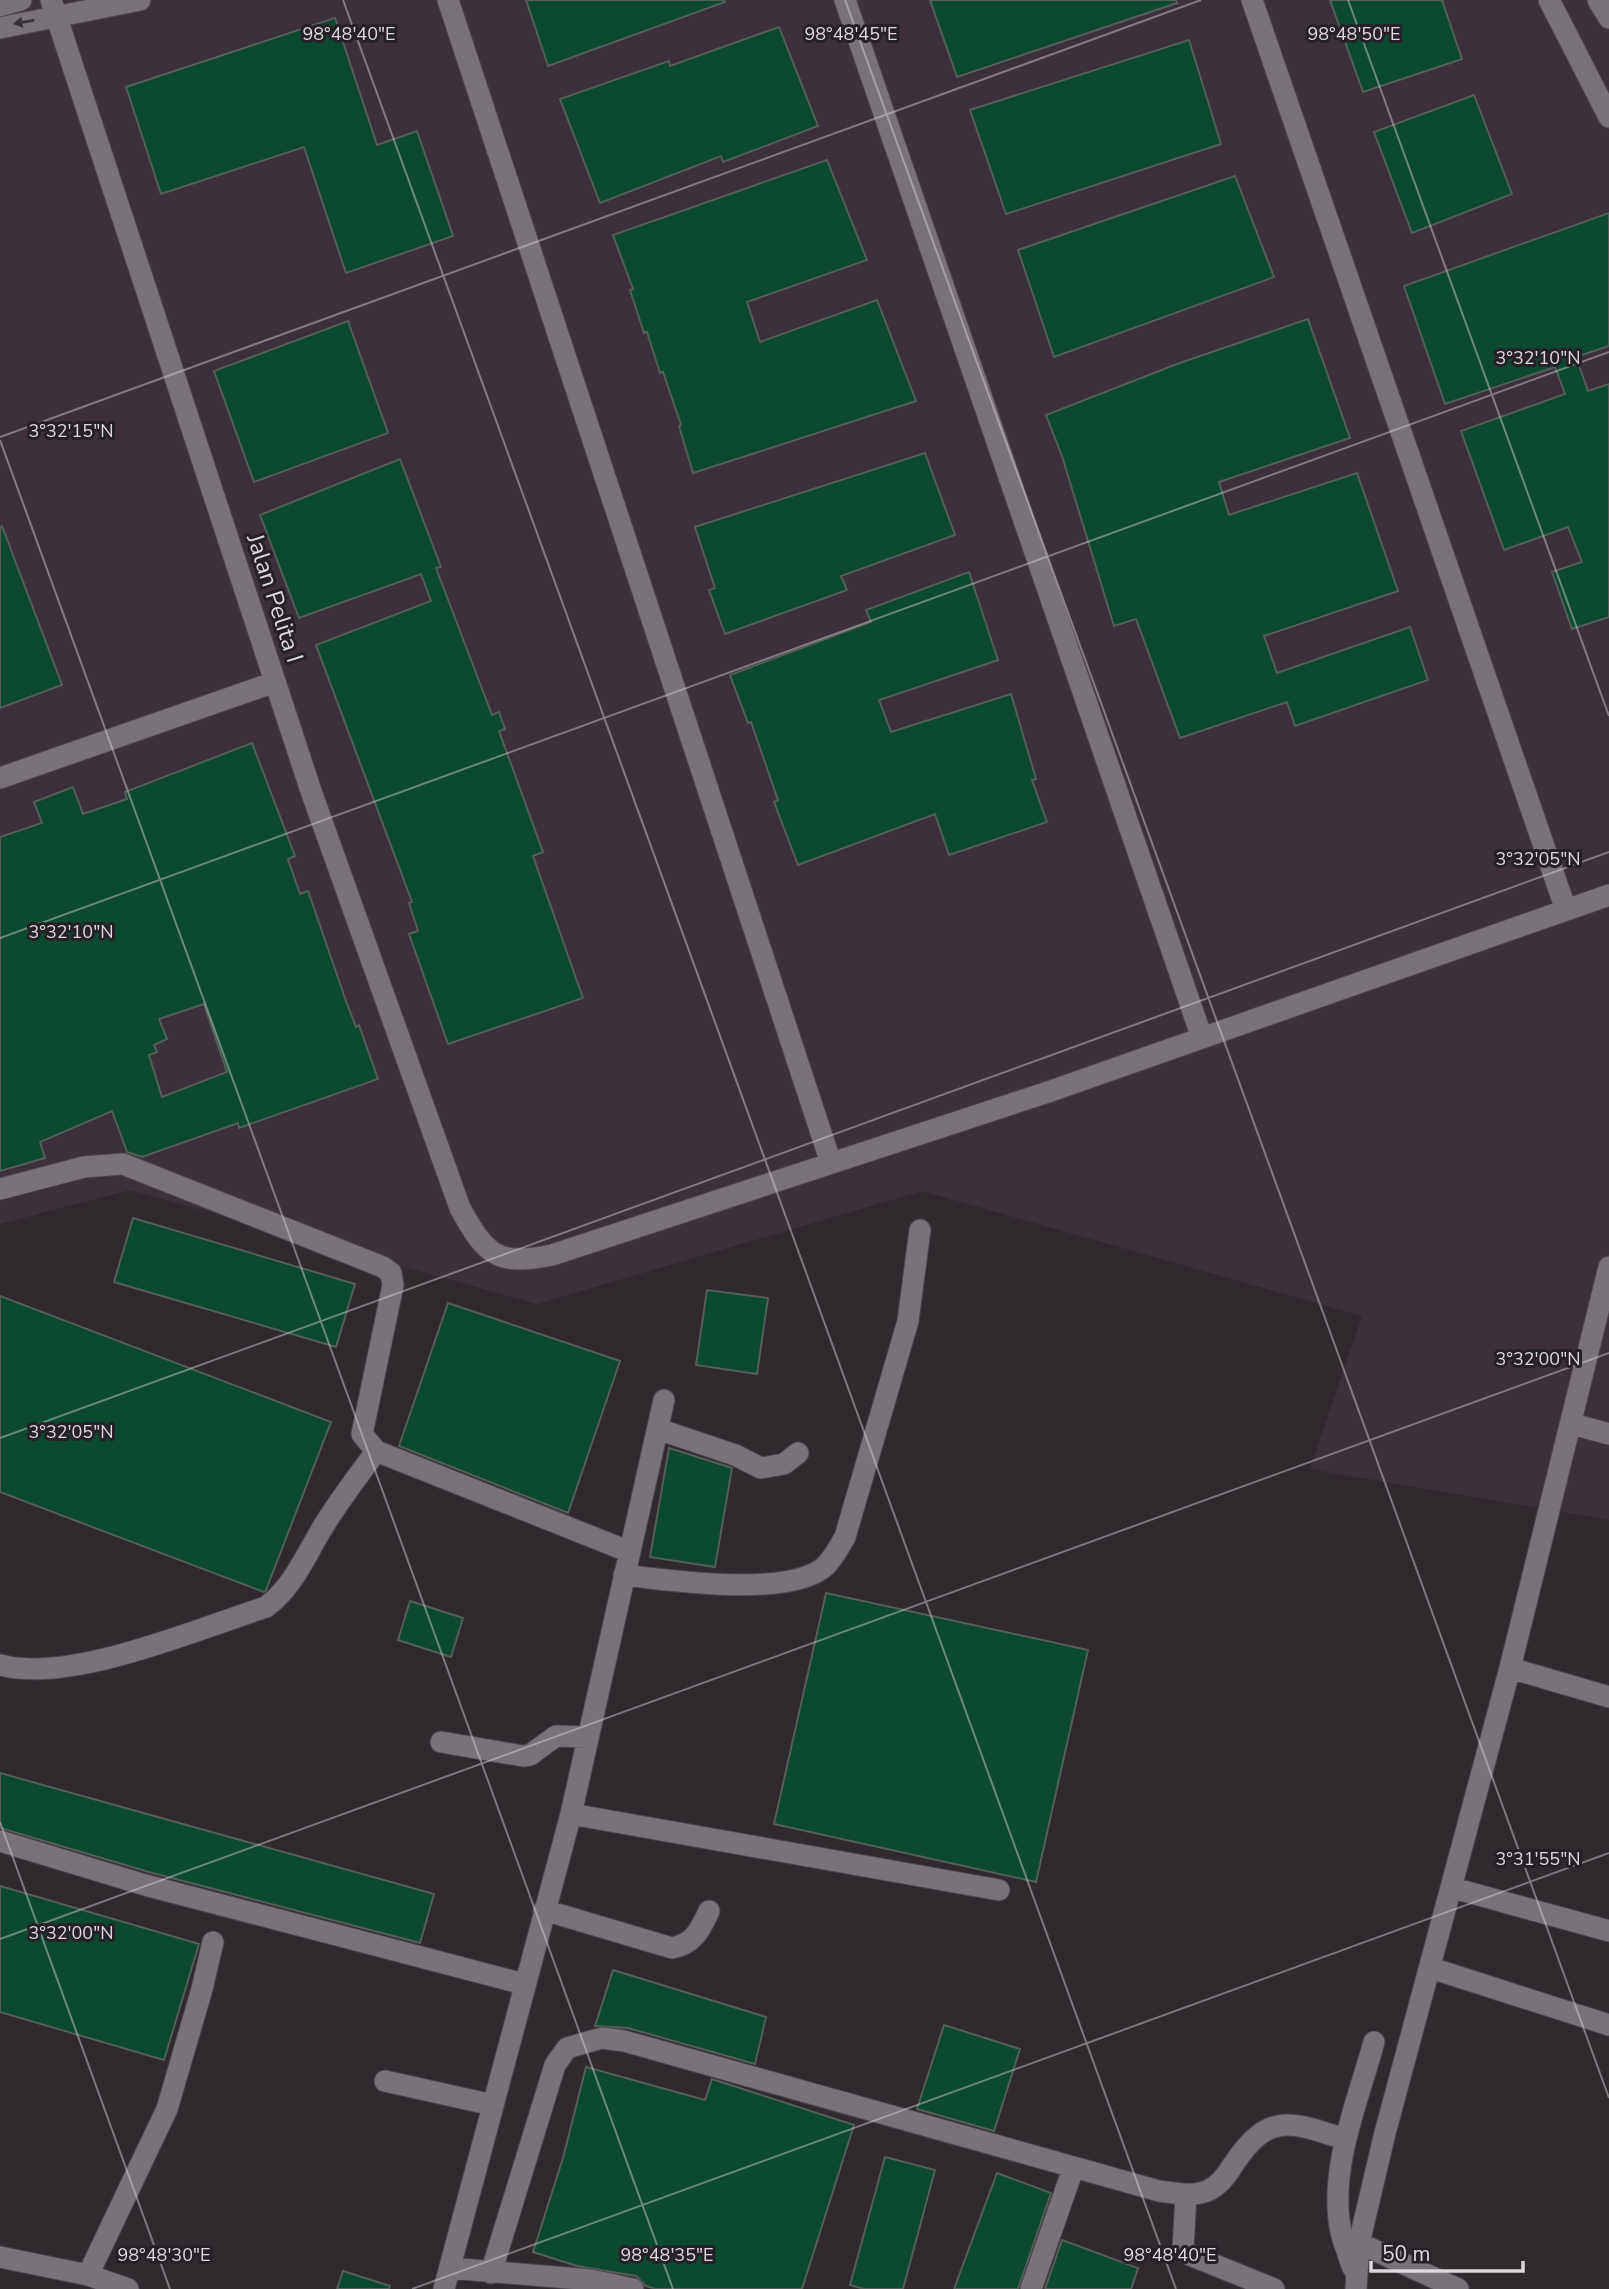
<svg xmlns="http://www.w3.org/2000/svg" width="1609" height="2289" viewBox="0 0 1609 2289" font-family="'Nunito Sans',sans-serif">
  <style>
    .built { fill: #3c313a }
    .building { fill: #0b4930; stroke: #555e59; stroke-width: 2; fill-rule: evenodd }
    .lines { fill: none; stroke-linecap: round; stroke-linejoin: round }
    .minor-casing { stroke: #4b464b; stroke-width: 23 }
    .minor { stroke: #797278; stroke-width: 21 }
    .oneway { fill: #373136 }
    .ticks { fill: none; stroke: #ddd9dd; stroke-width: 2; stroke-opacity: 0.45 }
    .labels { text-anchor: middle; stroke-width: 6; stroke-linejoin: round; paint-order: stroke }
    .street-label { font-size: 24px; fill: #ddd9dd; stroke: #262126 }
    .ticks-label { font-size: 18px; text-anchor: middle; fill: #ddd9dd; stroke: #262126; stroke-width: 6; stroke-linejoin: round; paint-order: stroke }
  </style>
  <rect width="100%" height="100%" fill="#302a2f"/>
  <path class="built" d="M0,0H1609V1520L1310,1469L1362,1316L922,1191L537,1304L130,1190L0,1224Z"/>
  <path class="building" d="M526,0H724L725,2L548,66Z
    M930,0H1176L1177,3L957,77Z
    M1330,0H1442L1462,59L1363,92Z
    M335,18L377,145L417,131L453,236L346,273L304,147L161,194L126,87Z
    M779,27L818,126L723,162L721,156L600,203L560,99L669,61L670,66Z
    M1189,40L1221,144L1006,214L970,110Z
    M1474,95L1512,194L1412,233L1374,132Z
    M827,160L867,260L747,302L760,342L877,300L916,401L693,473L679,426L681,425L663,372L660,373L647,332L644,333L630,290L633,289L613,235Z
    M1235,176L1274,277L1054,357L1018,250Z
    M1609,213V346L1576,357L1588,391L1609,384V617L1572,629L1552,572L1582,562L1568,527L1504,550L1461,431L1565,394L1555,367L1445,404L1404,286Z
    M1308,319L1350,438L1219,482L1229,515L1357,473L1398,591L1264,636L1277,673L1410,627L1428,680L1295,726L1287,702L1180,738L1136,619L1114,626L1062,456L1046,415L1177,364Z
    M348,321L388,433L254,482L214,371Z
    M925,453L955,535L841,576L847,590L725,634L709,590L715,588L695,527Z
    M400,459L441,567L436,568L492,715L499,712L505,729L499,731L543,852L533,856L583,998L448,1044L409,934L418,931L409,903L412,902L316,645L431,601L421,574L299,618L260,515Z
    M2,526L62,685L0,708V527Z
    M969,572L998,660L879,700L891,732L1011,694L1036,779L1032,780L1047,822L949,855L935,814L798,865L774,802L778,800L751,722L748,723L730,675L871,622L866,610Z
    M252,743L295,856L288,859L300,894L308,891L346,1001L356,1027L359,1025L378,1079L239,1128L238,1123L142,1157L127,1152L112,1111L40,1142L45,1158L0,1171V837L42,823L34,802L73,787L83,814L127,799L125,792ZM204,1004L227,1072L162,1097L149,1055L157,1052L154,1045L167,1039L159,1019Z
    M133,1218L355,1284L336,1347L114,1282Z
    M707,1290L768,1298L757,1374L696,1365Z
    M0,1296L331,1422L266,1590L264,1592L0,1492Z
    M448,1303L620,1361L568,1513L399,1446Z
    M669,1448L732,1468L715,1567L650,1557Z
    M826,1593L1088,1650L1036,1882L774,1824Z
    M410,1601L463,1618L451,1657L398,1640Z
    M0,1773L434,1894L420,1943L149,1872L0,1828Z
    M0,1886L199,1944L164,2060L0,2012Z
    M613,1970L766,2017L755,2064L628,2028L595,2026Z
    M944,2025L1020,2049L994,2131L917,2109Z
    M586,2067L705,2100L712,2079L854,2125L802,2289H656L646,2286L636,2276L577,2266L533,2252L563,2158Z
    M885,2157L935,2170L903,2289H864L850,2285Z
    M997,2173L1051,2193L1018,2289H954Z
    M1062,2240L1138,2268L1131,2289H1045Z
    M343,2271L390,2286L389,2289H337Z"/>
  <g class="lines">
    <g class="minor-casing">
      <path id="minor" d="M51,0L311,791L460,1208C486,1256 498,1266 552,1255L1051,1091L1609,895
        M448,0L831,1163
        M845,0L1202,1038
        M1252,0L1566,910
        M1549,0L1609,117
        M1598,0L1609,18
        M0,6L21,0
        M0,28L140,0
        M0,778L275,682
        M0,1189L84,1167L123,1164L383,1267L391,1273L393,1285L362,1434L376,1451L630,1552
        M1572,1424L1609,1434
        M658,1429L735,1455L761,1468L784,1464L798,1453
        M624,1575C672,1581 785,1597 823,1568C833,1560 839,1547 845,1537L908,1321L920,1230
        M0,1665C70,1684 197,1629 266,1607C292,1588 304,1559 320,1532C336,1504 358,1477 376,1451
        M1510,1668L1609,1697
        M441,1742L523,1756L530,1755L556,1736L587,1737
        M571,1814L999,1890
        M0,1841L145,1885L524,1984
        M1453,1888L1609,1931
        M544,1910L672,1948C694,1944 700,1930 709,1911
        M1431,1968L1609,2025
        M385,2081L493,2105
        M1186,2194L1183,2249L1190,2255L1274,2289
        M1359,2243L1458,2289
        M0,2257L88,2275L128,2289
        M450,2268L591,2280L633,2289
        M1353,2268C1349,2257 1344,2244 1341,2232C1328,2170 1358,2101 1374,2042
        M491,2273L555,2065L567,2048L602,2038L624,2041L1159,2191C1174,2193 1192,2197 1207,2191C1219,2186 1227,2175 1233,2165C1268,2112 1290,2121 1344,2139
        M88,2275L167,2109L202,1989L213,1942
        M444,2289L571,1814L664,1400
        M1031,2289L1073,2169
        M1356,2289L1359,2243L1385,2133L1510,1668L1609,1267"/>
    </g>
    <use href="#minor" class="minor"/>
  </g>
  <defs><path id="oneway-solid" d="M-6-.8H1V-3.2L6.5 0L1 3.2V.8H-6Z" transform="scale(1.75)"/></defs>
  <use class="oneway" href="#oneway-solid" transform="translate(24 22) rotate(170)"/>
  <path class="ticks" d="M343,0L1176,2289M845,0L1609,2098M1348,0L1609,716M0,437L1201,0M0,440L673,2289M0,938L1609,352M0,1438L1609,852M0,1822L170,2289M0,1939L1609,1353M412,2289L1609,1853"/>
  <g class="labels">
    <g class="street-label">
      <text transform="translate(275 598) rotate(72)" y="8">Jalan Pelita I</text>
    </g>
  </g>
  <g class="ticks-label">
    <text x="349" y="40">98°48'40"E</text>
    <text x="851" y="40">98°48'45"E</text>
    <text x="1354" y="40">98°48'50"E</text>
    <text x="1538" y="364">3°32'10"N</text>
    <text x="71" y="437">3°32'15"N</text>
    <text x="1538" y="865">3°32'05"N</text>
    <text x="71" y="938">3°32'10"N</text>
    <text x="1538" y="1365">3°32'00"N</text>
    <text x="71" y="1438">3°32'05"N</text>
    <text x="1538" y="1865">3°31'55"N</text>
    <text x="71" y="1939">3°32'00"N</text>
    <text x="164" y="2261">98°48'30"E</text>
    <text x="667" y="2261">98°48'35"E</text>
    <text x="1170" y="2261">98°48'40"E</text>
  </g>
  <path d="M1371 2261v10h152v-10" fill="none" stroke="#ddd9dd" stroke-width="3.5"/>
  <text x="1382" y="2261" font-size="21" fill="#ddd9dd" stroke="#262126" stroke-width="5" paint-order="stroke">50 m</text>
</svg>
